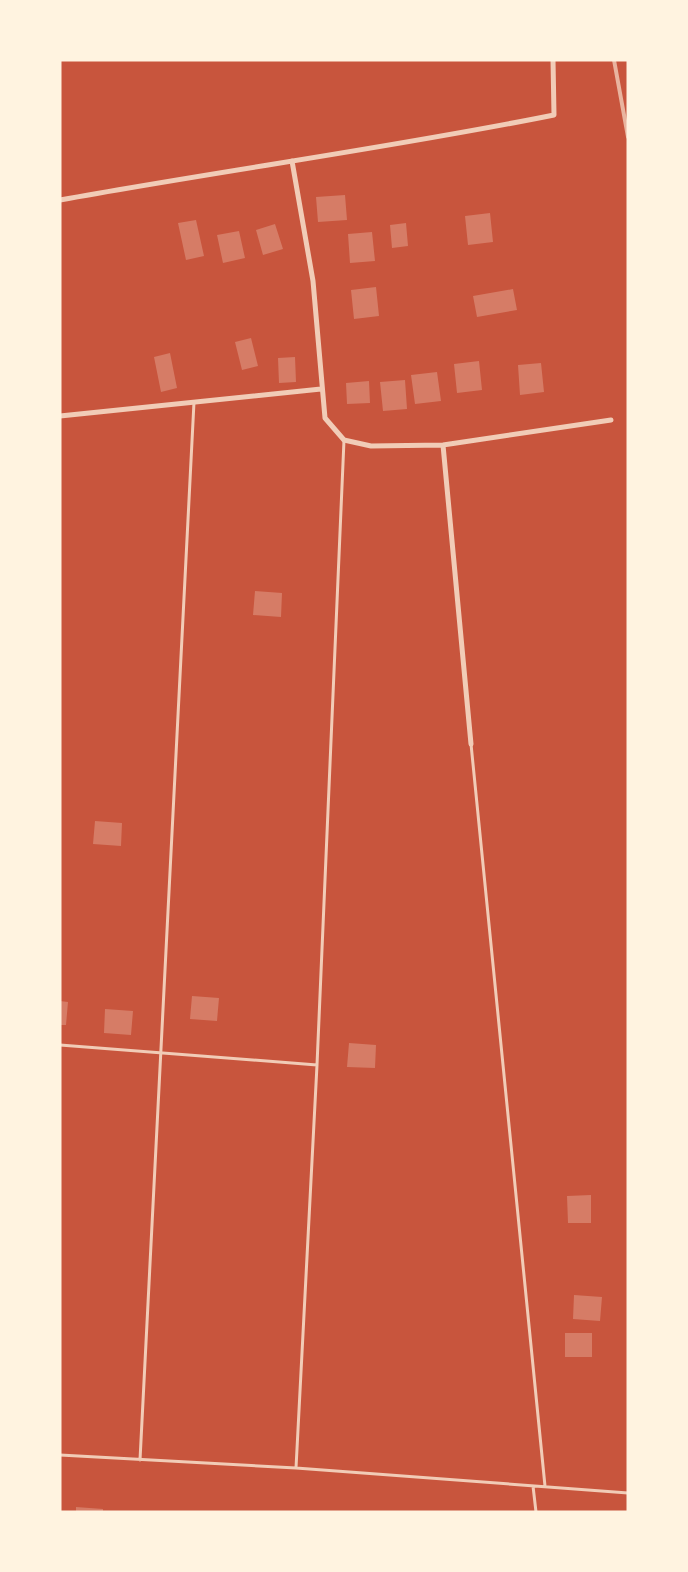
<svg xmlns="http://www.w3.org/2000/svg" width="688" height="1572" viewBox="0 0 688 1572" font-family="'DM Sans',sans-serif">
  <style>
    .building { fill: #d67c66 }
    .lines { fill: none; stroke-linecap: round; stroke-linejoin: round }
    .service { stroke: #f1ccb7; stroke-width: 3 }
    .minor { stroke: #f1ccb7; stroke-width: 5 }
    .rail { stroke: #e9b49f; stroke-width: 4 }
  </style>
  <rect width="100%" height="100%" fill="#c8553d"/>
  <path class="building" d="M345,195L347,220L318,222L316,197Z
    M490,213L493,242L468,245L465,216Z
    M196,220L204,256L186,260L178,223Z
    M406,223L408,246L392,248L390,225Z
    M275,224L283,249L263,255L256,230Z
    M239,231L245,258L223,263L217,235Z
    M372,232L375,261L350,263L348,234Z
    M376,287L379,316L354,319L351,290Z
    M513,289L517,310L477,317L473,296Z
    M251,338L258,366L242,370L235,342Z
    M170,353L177,388L161,392L154,357Z
    M295,357L296,382L279,383L278,358Z
    M479,361L482,390L457,393L454,364Z
    M541,363L544,392L520,395L518,365Z
    M437,372L441,401L415,404L411,375Z
    M405,380L407,409L383,411L380,382Z
    M369,381L370,403L347,404L346,383Z
    M255,591L282,593L281,617L253,615Z
    M95,821L122,823L121,846L93,844Z
    M192,996L219,998L217,1021L190,1019Z
    M60,1001L68,1002L66,1025H60Z
    M105,1009L133,1011L131,1035L104,1033Z
    M349,1043L376,1045L375,1068L347,1067Z
    M591,1195V1223H568L567,1196Z
    M574,1295L602,1297L600,1321L573,1319Z
    M565,1333H592V1357H565Z
    M76,1507L103,1509V1512H76Z"/>
  <g class="lines">
    <path class="service" d="M471,744L545,1486
      M60,1045L317,1065
      M60,1455L296,1468L628,1493
      M140,1460L194,402
      M296,1468L317,1065L344,440
      M533,1486L536,1512"/>
    <path class="minor" d="M292,161L313,281L325,418L344,440L371,446L443,445L611,420
      M60,200C225,170 390,148 554,115L553,60
      M60,416L321,389
      M443,445L471,744"/>
    <path class="rail" d="M614,60L628,137"/>
  </g>
  <rect width="688" height="1572" fill="none" stroke="#fff3e0" stroke-width="123"/>
</svg>
